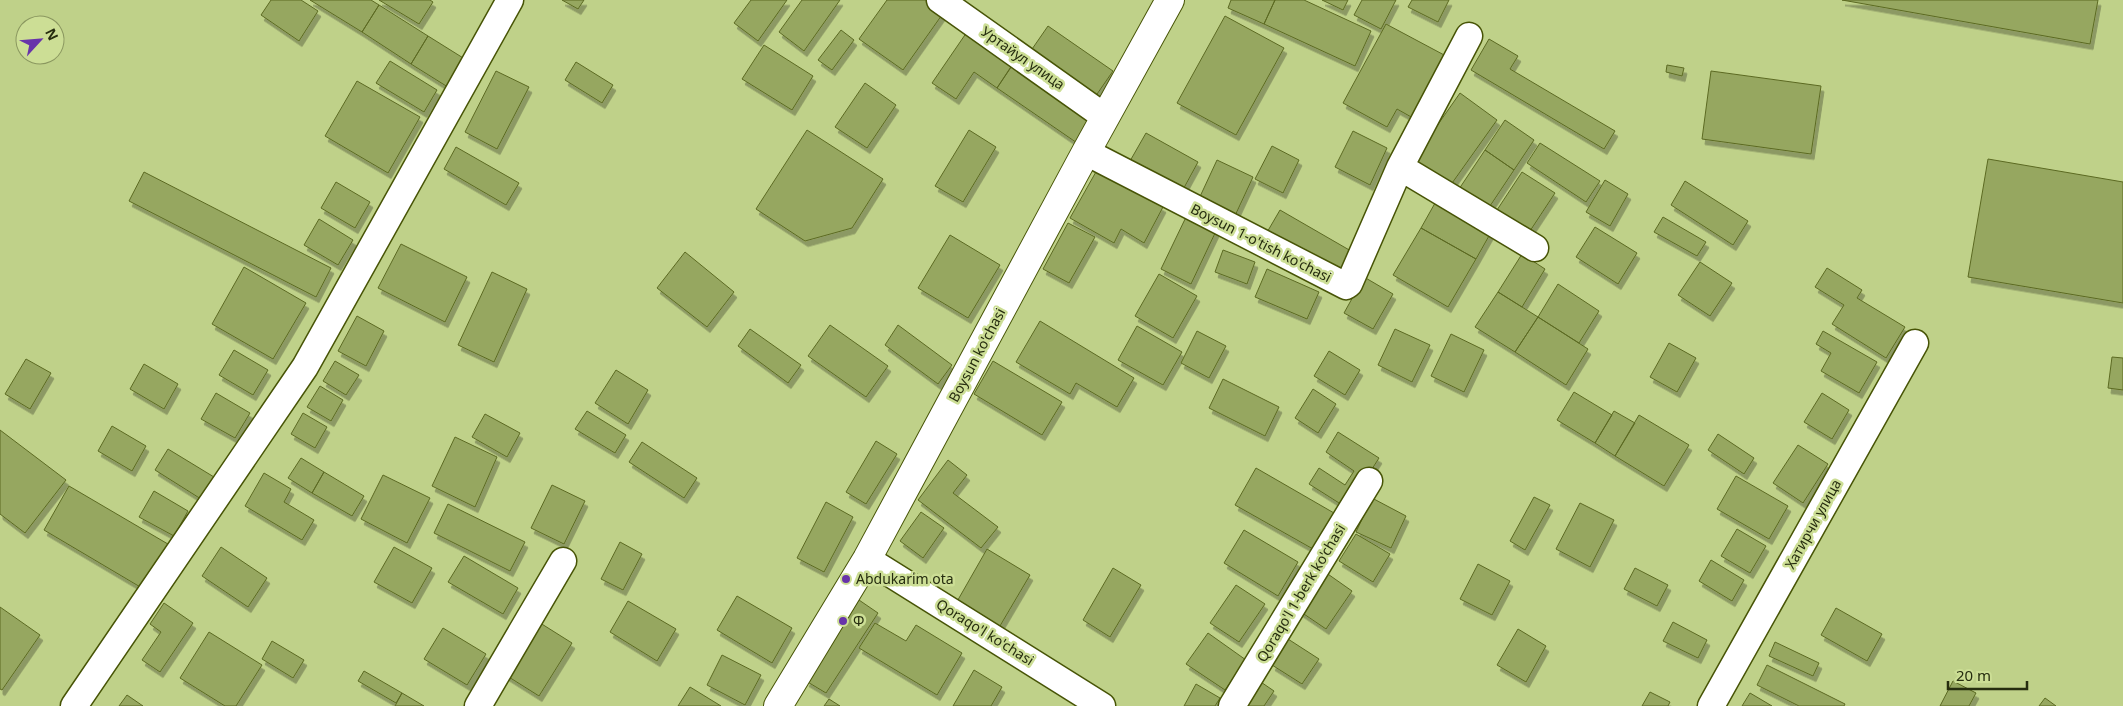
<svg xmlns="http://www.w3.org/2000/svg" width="2123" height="706" viewBox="0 0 2123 706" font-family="'Noto Sans',sans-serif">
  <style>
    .building { fill: #96a760; stroke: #5c6a23; filter: url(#shadow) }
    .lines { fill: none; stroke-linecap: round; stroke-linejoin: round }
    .minor-casing { stroke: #475406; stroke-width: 29 }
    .tertiary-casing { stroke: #475406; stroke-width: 30 }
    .minor { stroke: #fff; stroke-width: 26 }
    .tertiary { stroke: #fff; stroke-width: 28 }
    .poi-dot { fill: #6833aa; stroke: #ccde95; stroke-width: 2 }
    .labels { text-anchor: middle; stroke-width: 5; stroke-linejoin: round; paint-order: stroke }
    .street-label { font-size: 14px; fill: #262d0f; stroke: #ccde95 }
    .poi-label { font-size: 14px; fill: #262d0f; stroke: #ccde95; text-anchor: start }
  </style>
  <defs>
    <filter id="shadow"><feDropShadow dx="3" dy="5.5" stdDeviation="0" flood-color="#0004"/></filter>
  </defs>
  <rect width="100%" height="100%" fill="#bfd189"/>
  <path class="building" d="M271,0H301L318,11L299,41L261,15Z
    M310,0H371L379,5L362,32Z
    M379,0H430L433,2L419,24Z
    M562,0H584L578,9Z
    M751,0H787L758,41L734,23Z
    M802,0H840L804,51L779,32Z
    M887,0H928L944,12L903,70L859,39Z
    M1231,0H1275L1264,24L1228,8Z
    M1275,0H1304L1371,31L1355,66L1264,24Z
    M1322,0H1348L1343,10Z
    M1362,0H1396L1381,29L1354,15Z
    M1412,0H1449L1438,22L1408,7Z
    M1842,0H2098L2090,44Z
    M379,5L428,36L411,64L362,32Z
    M1225,16L1284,48L1236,135L1177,103Z
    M1386,24L1446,56L1413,118L1397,109L1387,127L1343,103Z
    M1048,26L1113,71L1095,97L1030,52Z
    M969,29L1016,60L997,88L974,72L956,99L932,83Z
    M841,30L854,40L832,70L818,60Z
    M428,36L468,61L451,89L411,64Z
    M1489,39L1518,56L1510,69L1615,131L1604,149L1471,70Z
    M764,45L813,76L792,110L742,79Z
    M390,61L437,90L424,112L376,83Z
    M576,62L613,85L602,103L565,80Z
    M1014,62L1097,119L1080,145L997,88Z
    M1667,65L1684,68L1682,76L1666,72Z
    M496,71L529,87L497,149L465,132Z
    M1711,71L1821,86L1811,154L1702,139Z
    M357,81L420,117L388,173L325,136Z
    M865,83L896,105L867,148L835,127Z
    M1460,93L1497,120L1450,186L1413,160Z
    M1505,120L1534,140L1514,170L1485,150Z
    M807,130L883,179L852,228L805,241L756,209Z
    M969,130L996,147L963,202L935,186Z
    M1353,131L1387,148L1370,185L1335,167Z
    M1146,133L1198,162L1179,197L1126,168Z
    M1540,143L1600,181L1586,202L1527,163Z
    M1272,146L1299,160L1283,193L1255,179Z
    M456,147L519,183L506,205L444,169Z
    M1485,150L1514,170L1488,209L1459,189Z
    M1988,159L2123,182V303L1968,277Z
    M1217,160L1253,177L1233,220L1197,203Z
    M1097,170L1163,207L1144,243L1121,229L1114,243L1070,218Z
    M144,172L331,268L316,297L129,201Z
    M1522,172L1555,193L1530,231L1497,210Z
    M1605,180L1628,194L1610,226L1586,212Z
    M1685,181L1748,221L1733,245L1671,205Z
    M336,182L370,202L355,228L321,208Z
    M1439,196L1494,227L1476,259L1421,228Z
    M1280,210L1351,251L1337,275L1266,234Z
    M1187,215L1217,229L1191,284L1161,269Z
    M1663,217L1706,242L1697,256L1654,232Z
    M319,219L353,240L338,265L304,245Z
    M1068,223L1095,237L1069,283L1043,269Z
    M1595,227L1637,253L1618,284L1576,257Z
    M1421,228L1476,259L1448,307L1393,275Z
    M950,235L1000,265L968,318L918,288Z
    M401,244L467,277L445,322L378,288Z
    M1223,250L1255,262L1247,284L1215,272Z
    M685,252L734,292L707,327L657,288Z
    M1522,254L1545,269L1522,307L1498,292Z
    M1700,262L1732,283L1710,316L1678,295Z
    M244,267L306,303L273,359L212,324Z
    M1827,268L1862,290L1857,298L1905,327L1886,358L1832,324L1844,305L1815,287Z
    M1267,269L1319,292L1307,319L1255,297Z
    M492,272L527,289L494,362L458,345Z
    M1159,274L1197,296L1173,338L1135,316Z
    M1364,277L1393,294L1373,329L1344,313Z
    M1558,284L1599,311L1579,343L1538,317Z
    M1498,292L1538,317L1515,352L1475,327Z
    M357,316L384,331L366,366L338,351Z
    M1538,317L1588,349L1566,385L1515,352Z
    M1040,321L1134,378L1117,407L1076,383L1070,394L1016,362Z
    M830,325L888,366L866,397L808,356Z
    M898,325L952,365L938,384L885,345Z
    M1137,326L1182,352L1163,385L1118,360Z
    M750,329L801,365L788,383L738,346Z
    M1395,329L1430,345L1412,382L1378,365Z
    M1197,331L1226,346L1209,378L1181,363Z
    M1823,331L1877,362L1859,393L1821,371L1831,353L1816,344Z
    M1451,334L1484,350L1464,392L1431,376Z
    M1669,343L1696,358L1677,392L1650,377Z
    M234,350L268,370L253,395L219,375Z
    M1329,351L1360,370L1345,395L1314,376Z
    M2112,357L2123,358V390L2108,388Z
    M26,359L51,373L30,409L5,394Z
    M335,361L359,375L346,395L323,381Z
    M993,361L1062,402L1042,435L974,394Z
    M144,364L178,384L164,409L130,389Z
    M616,370L648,390L628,424L595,403Z
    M1223,379L1279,407L1265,436L1209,408Z
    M320,386L343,400L331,421L307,407Z
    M1313,389L1336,404L1318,433L1295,418Z
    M1574,392L1612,415L1595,443L1557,420Z
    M216,393L250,413L235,438L201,419Z
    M1822,393L1849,410L1832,439L1804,422Z
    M587,411L626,435L615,453L575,429Z
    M1614,411L1635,423L1615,456L1595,443Z
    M303,413L327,427L315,448L291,434Z
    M485,414L520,433L507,457L472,437Z
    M1639,415L1689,445L1664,486L1615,456Z
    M112,426L146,446L132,471L98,451Z
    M0,430L66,480L25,533L0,514Z
    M1338,432L1379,458L1347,508L1309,484L1319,468L1345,485L1354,471L1326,452Z
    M1718,434L1754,458L1744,474L1708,450Z
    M455,437L497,457L475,507L432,486Z
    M876,441L897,454L866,504L846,492Z
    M642,442L697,478L684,498L629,462Z
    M1798,445L1828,464L1803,503L1773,483Z
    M168,449L214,477L201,499L155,470Z
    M301,458L324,472L312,493L288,478Z
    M948,460L967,475L953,493L998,527L981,548L918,500Z
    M1256,468L1334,513L1313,549L1235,505Z
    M324,472L364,496L352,516L312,493Z
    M264,473L291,489L284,502L314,520L302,540L245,506Z
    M383,475L430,498L407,543L361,519Z
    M1736,476L1788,506L1769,539L1717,509Z
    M552,485L585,501L564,544L531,528Z
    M69,486L173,547L147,591L44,530Z
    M154,491L188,511L174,536L139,517Z
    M1534,497L1550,505L1525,550L1510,541Z
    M1372,498L1406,516L1391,548L1356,532Z
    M826,502L853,517L824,572L797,558Z
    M1580,503L1614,520L1590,567L1556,549Z
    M448,504L525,542L510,571L434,533Z
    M921,512L944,528L923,558L900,541Z
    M1737,529L1766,546L1750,573L1721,556Z
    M1244,530L1298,562L1278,596L1224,563Z
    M1356,534L1390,554L1373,582L1339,561Z
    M620,542L642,554L623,590L601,579Z
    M221,547L267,578L248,607L202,576Z
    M394,547L432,568L412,603L374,582Z
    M987,549L1030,575L997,631L955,605Z
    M464,556L518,588L503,614L448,582Z
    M1711,560L1744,580L1732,601L1699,581Z
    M1478,564L1510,581L1492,615L1460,599Z
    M1113,568L1141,585L1110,637L1083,620Z
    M1635,568L1668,585L1657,606L1624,589Z
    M1325,572L1352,591L1326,629L1298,610Z
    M1236,585L1265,604L1239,642L1210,623Z
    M737,596L792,628L772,663L717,630Z
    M859,600L878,613L826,693L806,681Z
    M628,601L676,629L657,661L610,632Z
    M164,603L193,623L160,672L142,660L161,632L150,624Z
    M0,607L40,635L2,690L0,689Z
    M1836,608L1882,634L1867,661L1821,635Z
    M537,621L572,643L539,696L504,674Z
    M1673,622L1707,640L1698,658L1663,641Z
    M875,623L906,641L916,625L962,653L937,695L859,648Z
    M443,628L486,654L467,685L424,659Z
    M1518,629L1546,646L1526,682L1497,665Z
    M209,632L262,665L236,706H225L180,678Z
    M1208,633L1246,660L1225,690L1186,664Z
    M1288,639L1319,659L1302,684L1272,665Z
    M272,641L304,660L293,678L262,659Z
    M1775,642L1819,663L1813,676L1769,656Z
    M722,655L761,675L745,705L707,685Z
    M1767,665L1845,704L1844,706H1799L1757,685Z
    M974,670L1002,687L991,706H953Z
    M364,671L402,693L396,703L358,681Z
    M1255,678L1274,691L1264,706H1236Z
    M1953,681L1976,693L1969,706H1940Z
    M1196,684L1220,698L1215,706H1184Z
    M690,687L721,706H678Z
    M1650,692L1670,702L1668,706H1642Z
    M402,693L424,706H395Z
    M1750,693L1772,706H1742Z
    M127,695L143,706H119Z
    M2045,698L2056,706H2039Z
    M829,699L840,706H824Z"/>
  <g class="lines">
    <g class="minor-casing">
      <path id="minor" d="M940,0L1105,117
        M1086,152L1346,286L1349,284L1400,167L1469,36
        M1400,167L1535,248
        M867,559L1102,706
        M74,706L305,367L510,0
        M478,706L563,561
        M1232,706L1369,481
        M1711,706L1915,343"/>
    </g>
    <g class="tertiary-casing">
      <path id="tertiary" d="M778,706L867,559L1086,152L1170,0"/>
    </g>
    <use href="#minor" class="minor"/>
    <use href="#tertiary" class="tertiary"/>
  </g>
  <g class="poi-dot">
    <circle cx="846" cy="579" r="5"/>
    <circle cx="843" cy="621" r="5"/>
  </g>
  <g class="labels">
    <g class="street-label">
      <text transform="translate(1023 58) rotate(35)" y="5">Уртайул улица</text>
      <text transform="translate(1261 243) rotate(27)" y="5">Boysun 1-o'tish ko'chasi</text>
      <text transform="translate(977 355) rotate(-62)" y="5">Boysun ko'chasi</text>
      <text transform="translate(1813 524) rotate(-61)" y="5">Хатирчи улица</text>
      <text transform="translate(1301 593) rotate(-59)" y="5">Qoraqo'l 1-berk ko'chasi</text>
      <text transform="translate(985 632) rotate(32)" y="5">Qoraqo'l ko'chasi</text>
    </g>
    <g class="poi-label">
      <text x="856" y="584">Abdukarim ota</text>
      <text x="853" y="626">Ф</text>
    </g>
  </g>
  <g transform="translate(40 40) rotate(64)"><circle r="24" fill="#ccde95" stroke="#8a975f"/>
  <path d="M0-4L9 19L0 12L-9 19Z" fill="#6833aa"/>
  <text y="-8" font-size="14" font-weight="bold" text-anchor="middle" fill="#262d0f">N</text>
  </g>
  <path d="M1948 681v8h79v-8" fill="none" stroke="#262d0f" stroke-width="2.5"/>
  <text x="1956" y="681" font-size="15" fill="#262d0f" stroke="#ccde95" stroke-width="4" paint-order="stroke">20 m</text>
</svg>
